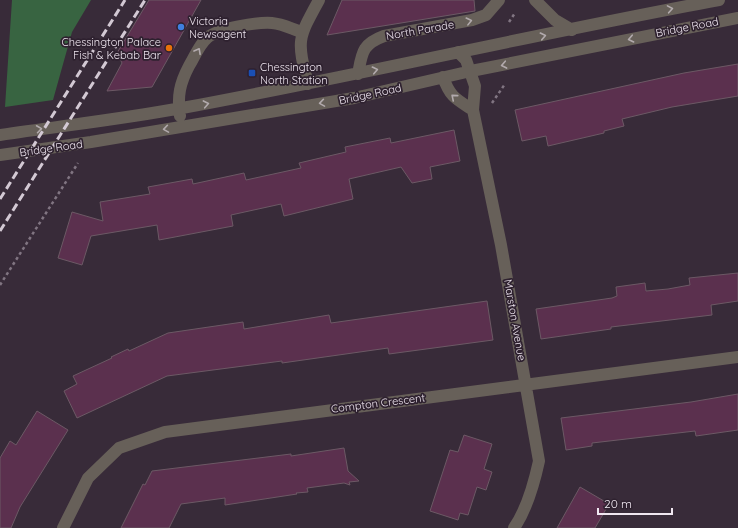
<svg xmlns="http://www.w3.org/2000/svg" width="738" height="528" viewBox="0 0 738 528" font-family="Quicksand,sans-serif">
  <style>
    .forest { fill: #386441 }
    .building { fill: #5b304e; stroke: #6c5965 }
    .lines { fill: none; stroke-linecap: round; stroke-linejoin: round }
    .path { stroke: #817582; stroke-width: 2.5; stroke-dasharray: 3 3; stroke-linecap: butt }
    .minor { stroke: #676059; stroke-width: 12 }
    .rail { stroke: #d3c9d4; stroke-width: 3; stroke-dasharray: 8 4; stroke-linecap: butt }
    .oneway { stroke: #b2aaad }
    .shop-dot { fill: #3f7fe0; stroke: #2e212f; stroke-width: 1.5 }
    .food-dot { fill: #e8710a; stroke: #2e212f; stroke-width: 1.5 }
    .transit-dot { fill: #1a4fb4; stroke: #2e212f; stroke-width: 1.5 }
    .labels { text-anchor: middle; stroke-width: 3.5; stroke-linejoin: round; paint-order: stroke }
    .poi-label { font-size: 11px; fill: #f0e7f1; stroke: #2e212f; text-anchor: start }
    .street-label { font-size: 11px; fill: #f0e7f1; stroke: #2e212f }
  </style>
  <rect width="100%" height="100%" fill="#382b39"/>
  <path class="forest" d="M12,0H91L72,32L53,100L5,107Z"/>
  <path class="building" d="M149,0H201L152,87L107,91L122,63L117,53Z
    M342,0H474L475,11L327,35Z
    M738,64V96L672,107L622,119L624,126L604,131V133L548,146L546,136L522,141L515,110L684,73Z
    M454,130L460,161L430,167L432,179L412,183L401,167L349,179L353,199L284,216L281,204L231,215L233,226L159,240L157,225L91,236L82,265L58,258L72,212L103,221L100,202L150,194L148,187L192,179L193,184L244,173L246,180L301,168L299,163L346,152L345,147L390,138L391,143Z
    M738,273V301L711,305L712,315L611,327V329L541,339L536,309L612,298L617,296L616,287L645,283L646,291L668,289L690,285L689,278Z
    M487,301L493,340L389,354L388,348L282,363V361L167,376L77,418L64,391L77,384L73,376L112,358L111,357L128,349L129,351L168,333L243,322L244,329L329,315L331,323Z
    M738,394V430L696,436L695,431L592,443V446L566,450L561,418L691,402Z
    M37,411L68,430L20,507L11,528H0V458L10,441L16,445Z
    M464,435L492,444L484,469L492,472L486,490L477,487L468,515L460,513L458,520L430,511L450,450L458,452Z
    M344,448L348,471L359,481L349,482L350,485L344,483L307,488L308,492L296,493L297,494L225,505V498L181,504L169,528H121L143,484L145,485L152,471L291,454V456Z
    M580,487L609,504L595,528H557Z"/>
  <g class="lines">
    <path class="path" d="M509,22L515,13
      M492,103L505,84
      M0,285L78,163"/>
    <path class="minor" d="M535,0L555,20L572,30
      M458,52L466,60L475,86L473,110L501,245L539,461C534,484 527,509 514,528
      M358,74C362,53 362,44 384,36L472,20L486,15L499,0
      M443,77C450,97 456,99 473,110
      M308,84C297,40 297,40 319,0
      M180,116C177,96 180,83 189,66C195,56 199,45 207,38C218,28 258,22 272,23C283,24 292,29 302,32
      M0,135C60,126 122,119 182,108C361,75 539,33 719,0
      M0,155L91,142L354,98L471,71L738,18
      M63,528L88,478L119,448L165,432L738,357"/>
    <path class="rail" d="M0,199L125,0
      M0,231L145,0"/>
  </g>
  <defs><path id="oneway-chevron" d="M-2-3.5L2.5 0L-2 3.5" fill="none" stroke-width="1.6" stroke-linecap="round" stroke-linejoin="round"/></defs>
  <g class="oneway">
    <use href="#oneway-chevron" transform="translate(670 9) rotate(-10)"/>
    <use href="#oneway-chevron" transform="translate(469 21) rotate(-14)"/>
    <use href="#oneway-chevron" transform="translate(543 36) rotate(-12)"/>
    <use href="#oneway-chevron" transform="translate(631 39) rotate(168)"/>
    <use href="#oneway-chevron" transform="translate(198 51) rotate(-61)"/>
    <use href="#oneway-chevron" transform="translate(504 65) rotate(169)"/>
    <use href="#oneway-chevron" transform="translate(375 70) rotate(-12)"/>
    <use href="#oneway-chevron" transform="translate(454 97) rotate(-140)"/>
    <use href="#oneway-chevron" transform="translate(322 103) rotate(171)"/>
    <use href="#oneway-chevron" transform="translate(206 104) rotate(-11)"/>
    <use href="#oneway-chevron" transform="translate(39 129) rotate(-8)"/>
    <use href="#oneway-chevron" transform="translate(166 129) rotate(171)"/>
  </g>
  <circle class="shop-dot" cx="181" cy="27" r="4"/>
  <circle class="food-dot" cx="169" cy="48" r="4"/>
  <rect class="transit-dot" x="248" y="69" width="8" height="8" rx="2"/>
  <g class="labels">
    <g class="poi-label">
      <text x="189" y="25">Victoria<tspan x="189" dy="13">Newsagent</tspan></text>
      <text x="161" y="46" text-anchor="end">Chessington Palace<tspan x="161" dy="13">Fish &amp; Kebab Bar</tspan></text>
      <text x="260" y="71">Chessington<tspan x="260" dy="13">North Station</tspan></text>
    </g>
    <g class="street-label">
      <text transform="translate(687 27) rotate(-11)" y="4">Bridge Road</text>
      <text transform="translate(420 30) rotate(-10)" y="4">North Parade</text>
      <text transform="translate(370 94) rotate(-12)" y="4">Bridge Road</text>
      <text transform="translate(51 148) rotate(-8)" y="4">Bridge Road</text>
      <text transform="translate(515 320) rotate(80)" y="4">Marston Avenue</text>
      <text transform="translate(378 403) rotate(-7)" y="4">Compton Crescent</text>
    </g>
  </g>
  <path d="M598 508v6h74v-6" fill="none" stroke="#f0e7f1" stroke-width="2"/>
  <text x="604" y="508" font-size="12" fill="#f0e7f1" stroke="#2e212f" stroke-width="3" paint-order="stroke">20 m</text>
</svg>
